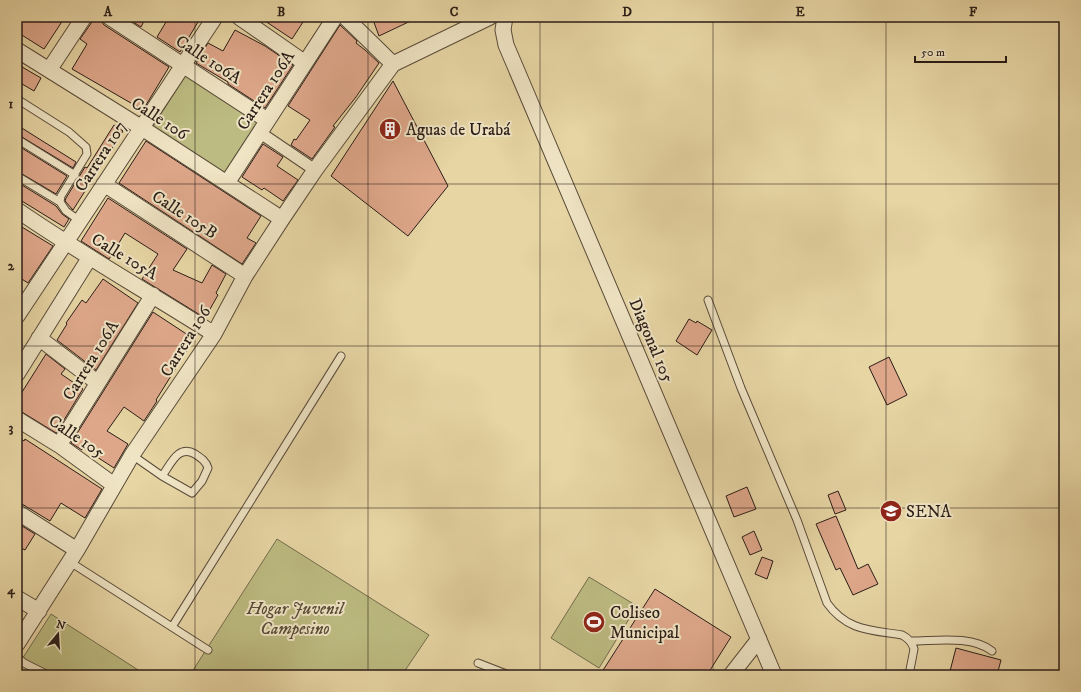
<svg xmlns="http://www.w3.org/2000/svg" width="1081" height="692" viewBox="0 0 1081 692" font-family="'IM FELL DW Pica',serif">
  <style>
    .green { fill: #bcbb81; stroke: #736c4c }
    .building { fill: #dea78a; stroke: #2a1d17 }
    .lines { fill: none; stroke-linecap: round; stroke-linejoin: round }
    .service-casing { stroke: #594b3a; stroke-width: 9 }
    .pedestrian-casing { stroke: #594b3a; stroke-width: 13 }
    .minor-casing { stroke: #594b3a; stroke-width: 17 }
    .service { stroke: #efe4c4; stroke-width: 7 }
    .pedestrian { stroke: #efe4c4; stroke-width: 11 }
    .minor { stroke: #efe4c4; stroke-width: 15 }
    .grid { fill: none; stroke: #2a1d17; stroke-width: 1; stroke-opacity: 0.55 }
    .labels { text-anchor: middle; stroke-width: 4; stroke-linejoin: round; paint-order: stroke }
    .street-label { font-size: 17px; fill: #2a1d17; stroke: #efe4c4 }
    .poi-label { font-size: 17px; fill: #2a1d17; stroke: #efe4c4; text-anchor: start }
    .park-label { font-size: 17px; font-style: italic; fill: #564c37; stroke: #efe4c4 }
    .neatline { fill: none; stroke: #2a1d17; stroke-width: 1.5 }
    .grid-label { font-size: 13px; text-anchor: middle; font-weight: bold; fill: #2a1d17 }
  </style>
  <rect width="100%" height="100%" fill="#e7d5a4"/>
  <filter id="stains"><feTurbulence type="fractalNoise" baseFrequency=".005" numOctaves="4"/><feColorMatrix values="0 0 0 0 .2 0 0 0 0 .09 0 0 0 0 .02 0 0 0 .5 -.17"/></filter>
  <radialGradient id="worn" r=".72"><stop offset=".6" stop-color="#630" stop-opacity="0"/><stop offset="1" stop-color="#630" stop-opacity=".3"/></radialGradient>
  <path class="green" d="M186,75L261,121L227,175L152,128Z
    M277,539L429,635L402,675H190Z
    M589,577L637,606L599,668L551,638Z
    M51,614L146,675H17V667Z"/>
  <path class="building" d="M17,17H65L44,49L17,32Z
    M93,17H100L101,21L104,25L169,67L143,110L72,69L87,44L80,39L92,22Z
    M125,17H146L141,27Z
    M169,17H201L180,52L157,37Z
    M259,17H296L303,22L292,39Z
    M372,17H419L379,36Z
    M340,25L357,41L356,43L365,50L379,63L356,97L333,126L335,127L312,159L291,145L294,139L296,140L310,120L288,106Z
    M235,30L265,46L293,65L265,108L228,84V82L196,63L208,43L223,51Z
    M17,64L41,78L34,91L17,81Z
    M393,81L448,186L408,236L331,176Z
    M17,125L76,162L73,168L17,134Z
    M114,125L123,131L73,210L65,201L66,198L85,167L87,168Z
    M146,141L261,216L247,238L256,243L242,264L119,183Z
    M263,144L283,157L277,166L298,180L283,201L264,188L262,190L242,177Z
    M17,145L67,176L56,194L17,171Z
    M17,182L56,206L62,214L69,219L64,227L17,198Z
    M108,198L187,249L173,270L202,283L212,265L226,274L216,293L218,295L205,318L142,279L158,254L125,233L109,259L81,241Z
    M17,224L53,246L28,283L17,276Z
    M103,279L138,303L96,370L57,340L67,324L66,323L82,300L86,303Z
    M153,312L194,339L156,400L157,401L144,421L124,407L107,431L128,444L114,468L83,448L82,450L71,443Z
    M689,319L696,323L697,321L712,330L697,355L676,341Z
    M46,354L65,369L61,374L83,389L56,433L17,409V400Z
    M889,357L907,395L887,405L869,367Z
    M17,436L24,441L25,439L102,489L85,518L61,503L50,521L22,504L17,503Z
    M747,487L756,509L734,517L726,496Z
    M838,491L846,510L835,514L828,495Z
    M836,516L858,569L868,564L878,584L853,595L840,568L836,570L816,524Z
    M17,523L35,534L25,550L17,546Z
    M754,531L762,550L750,555L742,537Z
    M762,557L773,561L767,579L755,574Z
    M655,589L731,637L707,675H600Z
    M956,648L1001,660L997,675H949Z"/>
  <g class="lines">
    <g class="service-casing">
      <path id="service" d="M17,99L69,132L86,147L87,154L61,196L60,202L66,211L80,221
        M17,139L75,175
        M17,176L60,202
        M708,300L741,388L797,520L827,603C847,631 871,630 902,635C908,638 912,642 914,649L909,675
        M132,455L162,476L192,493L202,481L208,468C206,461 201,458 195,454C178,444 171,464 162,476
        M70,562L208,650
        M172,627L341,356
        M911,641C936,641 971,635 992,651
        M17,657L24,663L48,675
        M478,663L509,675"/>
    </g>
    <g class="pedestrian-casing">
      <path id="pedestrian" d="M259,132L315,170"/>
    </g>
    <g class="minor-casing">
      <path id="minor" d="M109,17L267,120
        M239,17L305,63
        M345,17L393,64
        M505,17L503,30L506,45L774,675
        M17,50L142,128L282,219
        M49,70L84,17
        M227,183L335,17
        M104,184L245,276
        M17,210C81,254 148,292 214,334
        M17,316L215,17
        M39,338L98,383
        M17,374L90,257
        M17,419L59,445L114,485
        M59,445L153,295
        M17,512L77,550
        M17,598L39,611
        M17,644L77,550L132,455L214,334L245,276L282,219L315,170L393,64L490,17
        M731,675L759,639"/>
    </g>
    <use href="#service" class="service"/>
    <use href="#pedestrian" class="pedestrian"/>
    <use href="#minor" class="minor"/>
  </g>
  <path class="grid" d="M195,17V675M368,17V675M540,17V675M713,17V675M886,17V675M17,184H1064M17,346H1064M17,508H1064"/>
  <defs>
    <g id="building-disc" transform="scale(1.15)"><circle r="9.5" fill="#8f2418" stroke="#efe4c4"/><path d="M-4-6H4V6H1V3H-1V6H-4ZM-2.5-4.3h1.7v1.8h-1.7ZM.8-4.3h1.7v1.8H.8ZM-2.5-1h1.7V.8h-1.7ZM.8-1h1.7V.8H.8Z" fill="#fff"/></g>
    <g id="university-disc" transform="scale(1.15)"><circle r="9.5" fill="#8f2418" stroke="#efe4c4"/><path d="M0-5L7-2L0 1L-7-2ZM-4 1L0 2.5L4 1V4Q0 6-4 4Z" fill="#fff"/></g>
    <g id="stadium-disc" transform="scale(1.15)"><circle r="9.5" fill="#8f2418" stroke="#efe4c4"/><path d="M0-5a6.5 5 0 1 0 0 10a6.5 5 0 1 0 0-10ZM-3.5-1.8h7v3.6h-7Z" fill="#fff"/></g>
  </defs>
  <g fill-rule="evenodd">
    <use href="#building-disc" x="390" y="129"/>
    <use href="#university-disc" x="891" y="511"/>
    <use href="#stadium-disc" x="594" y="622"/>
  </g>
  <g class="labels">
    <g class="street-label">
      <text transform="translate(209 59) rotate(33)" y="6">Calle 106A</text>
      <text transform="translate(265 90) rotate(-57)" y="6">Carrera 106A</text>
      <text transform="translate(160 118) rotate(33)" y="6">Calle 106</text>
      <text transform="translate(100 156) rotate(-57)" y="6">Carrera 107</text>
      <text transform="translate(185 214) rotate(33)" y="6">Calle 105B</text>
      <text transform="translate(125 256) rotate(31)" y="6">Calle 105A</text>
      <text transform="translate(652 340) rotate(67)" y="6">Diagonal 105</text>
      <text transform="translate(185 341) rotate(-58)" y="6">Carrera 106</text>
      <text transform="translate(90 360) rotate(-58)" y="6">Carrera 106A</text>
      <text transform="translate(77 436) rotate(34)" y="6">Calle 105</text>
    </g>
    <g class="poi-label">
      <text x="406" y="135">Aguas de Urabá</text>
      <text x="906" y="517">SENA</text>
      <text x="610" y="618">Coliseo<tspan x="610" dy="20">Municipal</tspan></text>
    </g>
    <g class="park-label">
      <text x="295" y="614">Hogar Juvenil<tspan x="295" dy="20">Campesino</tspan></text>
    </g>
  </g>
  <rect width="1081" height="692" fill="none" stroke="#e7d5a4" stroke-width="44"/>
  <g transform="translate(58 634) rotate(18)" stroke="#efe4c4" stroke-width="3" paint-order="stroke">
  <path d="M0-3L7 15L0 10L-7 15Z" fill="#2a1d17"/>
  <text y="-6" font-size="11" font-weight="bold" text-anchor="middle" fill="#2a1d17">N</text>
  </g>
  <path d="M915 56v6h91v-6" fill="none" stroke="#2a1d17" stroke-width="2"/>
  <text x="921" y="56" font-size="12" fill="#2a1d17" stroke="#efe4c4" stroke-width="3" paint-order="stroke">50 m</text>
  <rect x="22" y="22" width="1037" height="648" class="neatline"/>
  <g class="grid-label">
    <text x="108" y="16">A</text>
    <text x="281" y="16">B</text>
    <text x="454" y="16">C</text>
    <text x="627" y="16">D</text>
    <text x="800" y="16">E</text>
    <text x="973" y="16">F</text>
    <text x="11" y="108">1</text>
    <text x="11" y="270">2</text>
    <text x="11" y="432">3</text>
    <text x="11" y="594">4</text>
  </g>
  <rect width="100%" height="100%" filter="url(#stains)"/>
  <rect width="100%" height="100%" fill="url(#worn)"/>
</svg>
